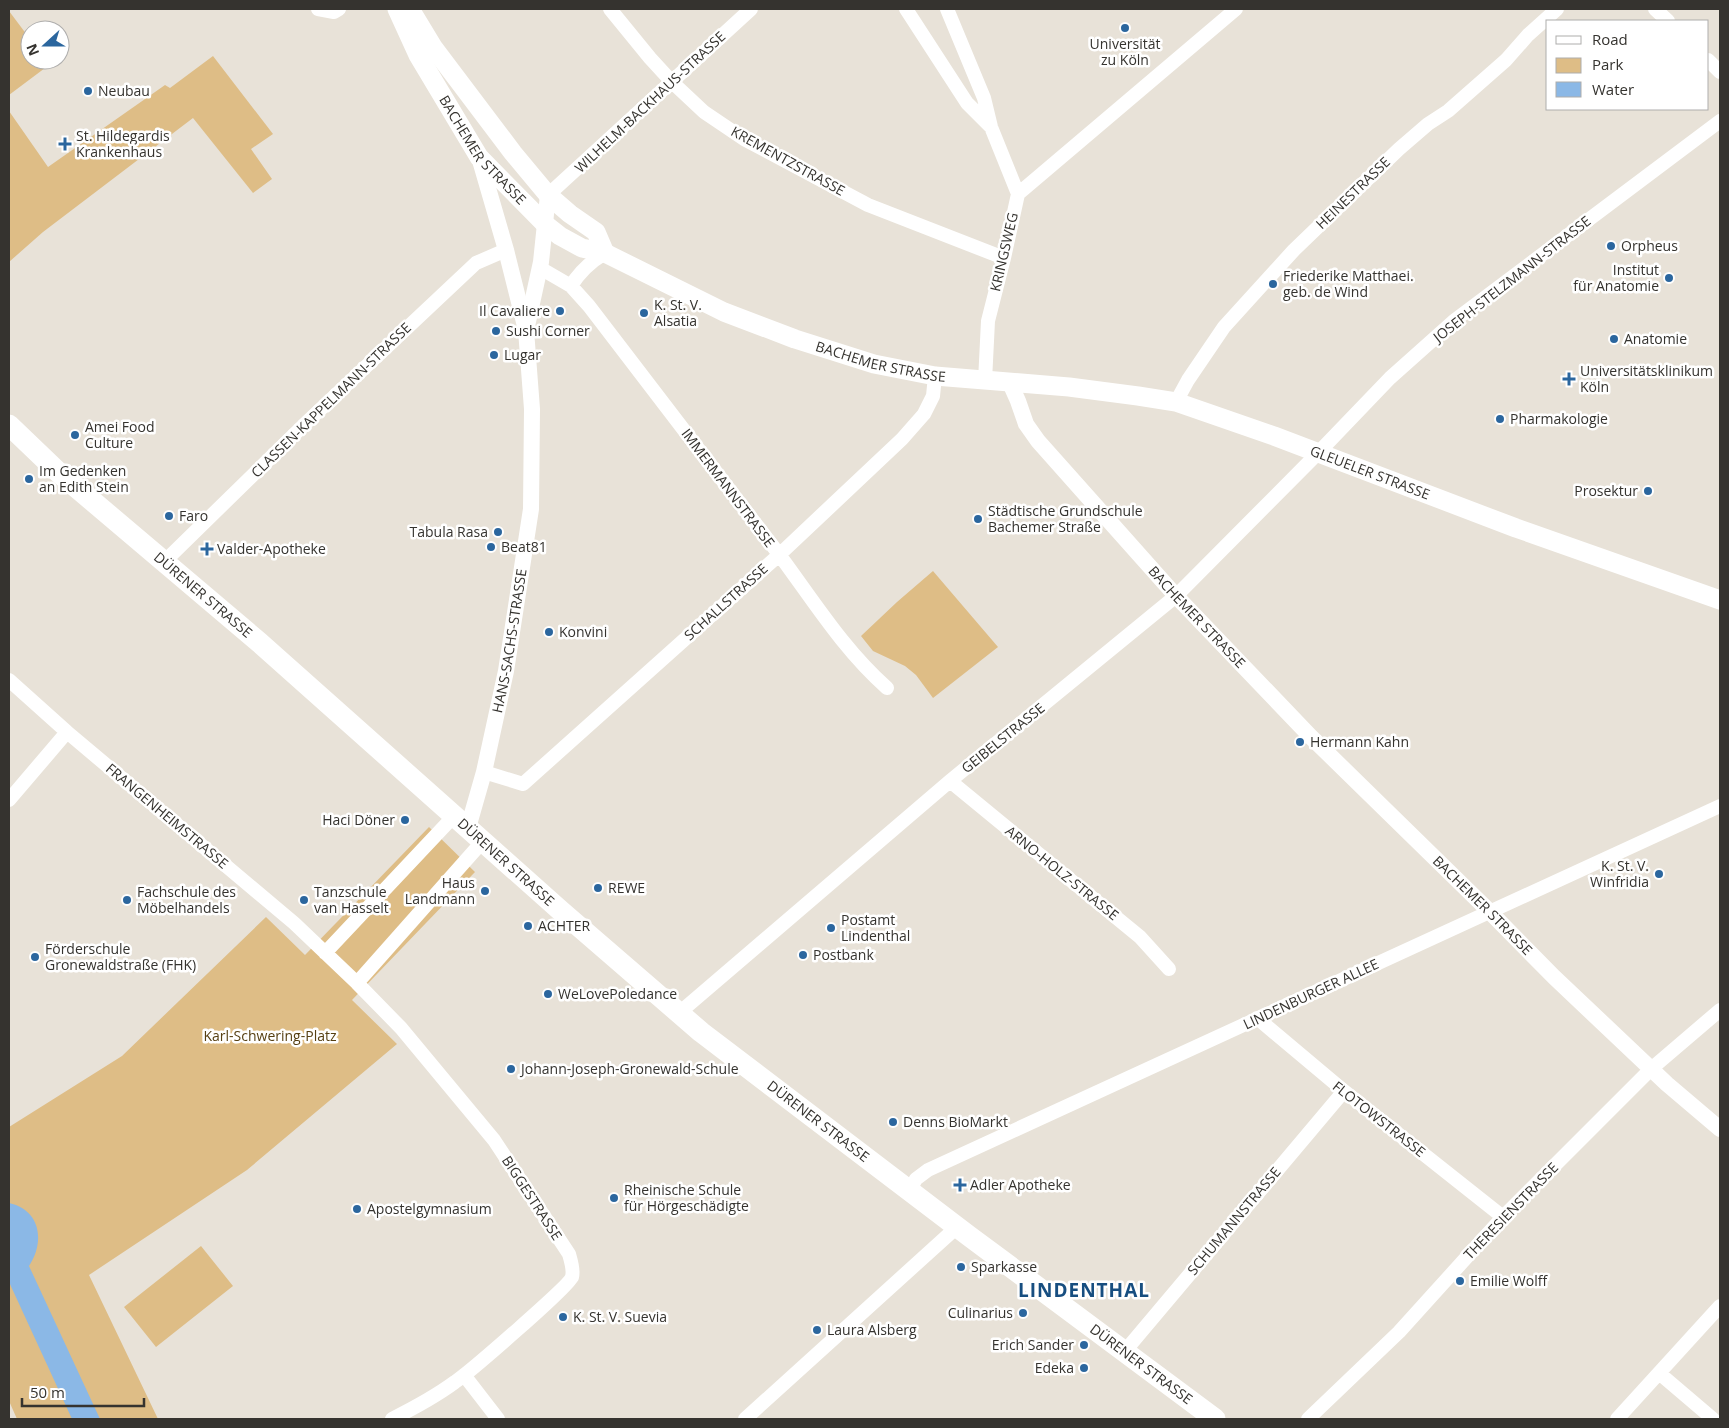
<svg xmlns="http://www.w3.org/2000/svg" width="1729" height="1428" viewBox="0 0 1729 1428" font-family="'Open Sans',sans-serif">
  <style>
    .green { fill: #debd86 }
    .water { fill: #8bb8e6 }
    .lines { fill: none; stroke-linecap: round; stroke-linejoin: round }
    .minor { stroke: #fff; stroke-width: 14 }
    .tertiary { stroke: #fff; stroke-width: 16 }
    .secondary { stroke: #fff; stroke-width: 19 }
    .primary { stroke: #fff; stroke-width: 21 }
    .poi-dot { fill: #2b669e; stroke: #fff; stroke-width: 2 }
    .labels { text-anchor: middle; stroke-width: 5; stroke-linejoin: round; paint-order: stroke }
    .poi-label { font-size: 14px; fill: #35332f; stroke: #fff; text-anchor: start }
    .street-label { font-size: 14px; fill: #35332f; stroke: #fff }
    .park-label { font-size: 14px; fill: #563f12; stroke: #fff }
    .district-label { font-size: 19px; font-weight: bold; letter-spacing: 1px; fill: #174e80; stroke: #fff }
  </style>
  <rect width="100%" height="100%" fill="#e8e2d8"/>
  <path class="green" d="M9,11L30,39V60H45L49,65L9,95Z
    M213,56L273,134L251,149L272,179L253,193L193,118L43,232L9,262V111L48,167L165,85L170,88Z
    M933,571L998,647L933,698L916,675L905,666L873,651L861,636L897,602Z
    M429,827L475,872L352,1000L397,1044L247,1170L89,1275L158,1419H17L9,1401V1127L122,1056L266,917L305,955Z
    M201,1246L233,1286L156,1347L124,1307Z"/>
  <path class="water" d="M9,1203C41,1210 45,1242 29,1266L100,1419H72L9,1282Z"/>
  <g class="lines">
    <path class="minor" d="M318,9L334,12L339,9
      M610,9L650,58L672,82L704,112L744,139L868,205L1004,258
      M906,9L967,103L991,127
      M947,9L984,98L991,127L1018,194L1004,258L988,321L985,381
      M1655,9L1668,21
      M1708,60L1720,72
      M1018,194L1236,9
      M548,195L751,9
      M540,268L571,286L589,306C652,388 715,471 778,553C813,600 843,649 887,688
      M571,286C580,271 590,262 605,253
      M1176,402L1188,380L1224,327L1294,250L1399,149L1428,124L1448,111L1506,60L1528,35L1557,9
      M164,562L307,422L476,263L506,250
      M9,680L67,732L294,923L357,983L401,1028L494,1140L569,1254C571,1261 574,1270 572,1277C569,1286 470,1372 455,1382C436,1396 414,1408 392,1419
      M484,772L523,784L779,555L902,439L924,414L933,396L935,376
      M950,781L1140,937L1169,969
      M9,800L67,732
      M325,953L454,816
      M357,983L483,841
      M679,1013L950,781L1176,596L1318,453L1390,378L1455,320L1720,121
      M1257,1018L1344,1091L1503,1217
      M909,1191L916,1179L928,1170C1191,1047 1456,928 1720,806
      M1125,1351L1344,1091
      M1659,1373L1713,1419
      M464,1375L498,1419
      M745,1419L957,1227
      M1308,1419L1399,1332L1503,1217L1651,1069L1720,1010
      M1617,1419L1720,1306"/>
    <g class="tertiary">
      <path d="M527,326L541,262L548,195"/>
      <path id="s1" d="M1010,383L1018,401L1026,424L1038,441L1176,596L1311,737L1490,912L1554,977L1667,1084L1720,1129"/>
      <path id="s2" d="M468,828L484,772L506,671L531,509L532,409L526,330L506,250L479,157"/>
    </g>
    <g class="secondary">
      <path id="s3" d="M397,9L418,55L479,157L546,225L560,236L582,248L605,253L724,312L795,339L874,364L935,376L1069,387L1138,396L1176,402L1274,436L1516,528L1720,600"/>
      <path d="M410,9L433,47L513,153L548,195L570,214L596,232L605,253"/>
    </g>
    <path class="primary" id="s4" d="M9,425L57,471L260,643L561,911L701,1032L969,1236L1215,1419"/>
  </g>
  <g class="poi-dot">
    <circle cx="1125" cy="28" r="5"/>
    <circle cx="88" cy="91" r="5"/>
    <path d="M62.5 136.5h5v5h5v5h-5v5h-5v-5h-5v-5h5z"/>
    <circle cx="1611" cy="246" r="5"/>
    <circle cx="1669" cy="278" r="5"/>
    <circle cx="1273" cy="284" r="5"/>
    <circle cx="560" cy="311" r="5"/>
    <circle cx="644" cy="313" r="5"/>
    <circle cx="496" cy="331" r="5"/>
    <circle cx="1614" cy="339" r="5"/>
    <circle cx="494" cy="355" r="5"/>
    <path d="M1566.5 371.5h5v5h5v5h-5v5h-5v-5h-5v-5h5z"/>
    <circle cx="1500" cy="419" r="5"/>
    <circle cx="75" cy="435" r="5"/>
    <circle cx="29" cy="479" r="5"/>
    <circle cx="1648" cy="491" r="5"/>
    <circle cx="169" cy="516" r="5"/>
    <circle cx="978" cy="519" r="5"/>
    <circle cx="498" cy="532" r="5"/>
    <circle cx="491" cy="547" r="5"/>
    <path d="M204.5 541.5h5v5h5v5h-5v5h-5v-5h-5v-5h5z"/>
    <circle cx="549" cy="632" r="5"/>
    <circle cx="1300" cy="742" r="5"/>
    <circle cx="405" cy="820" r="5"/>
    <circle cx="1659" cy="874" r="5"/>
    <circle cx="598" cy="888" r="5"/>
    <circle cx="485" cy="891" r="5"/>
    <circle cx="127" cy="900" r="5"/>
    <circle cx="304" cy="900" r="5"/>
    <circle cx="528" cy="926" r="5"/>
    <circle cx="831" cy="928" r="5"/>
    <circle cx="803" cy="955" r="5"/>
    <circle cx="35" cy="957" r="5"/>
    <circle cx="548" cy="994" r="5"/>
    <circle cx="511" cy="1069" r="5"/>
    <circle cx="893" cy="1122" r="5"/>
    <path d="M957.5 1177.5h5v5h5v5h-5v5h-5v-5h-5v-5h5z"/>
    <circle cx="614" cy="1198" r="5"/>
    <circle cx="357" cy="1209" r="5"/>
    <circle cx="961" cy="1267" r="5"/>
    <circle cx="1460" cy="1281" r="5"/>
    <circle cx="1023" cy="1313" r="5"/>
    <circle cx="563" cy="1317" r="5"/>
    <circle cx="817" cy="1330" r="5"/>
    <circle cx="1084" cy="1345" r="5"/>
    <circle cx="1084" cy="1368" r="5"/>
  </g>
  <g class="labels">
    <g class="poi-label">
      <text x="1125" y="49" text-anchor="middle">Universität<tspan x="1125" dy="16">zu Köln</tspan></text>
      <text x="98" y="96">Neubau</text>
      <text x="76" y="141">St. Hildegardis<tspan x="76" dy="16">Krankenhaus</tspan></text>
      <text x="1621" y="251">Orpheus</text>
      <text x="1659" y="275" text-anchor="end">Institut<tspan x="1659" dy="16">für Anatomie</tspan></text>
      <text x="1283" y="281">Friederike Matthaei.<tspan x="1283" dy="16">geb. de Wind</tspan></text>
      <text x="654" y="310">K. St. V.<tspan x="654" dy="16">Alsatia</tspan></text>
      <text x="550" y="316" text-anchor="end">Il Cavaliere</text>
      <text x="506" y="336">Sushi Corner</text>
      <text x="1624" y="344">Anatomie</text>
      <text x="504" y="360">Lugar</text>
      <text x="1580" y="376">Universitätsklinikum<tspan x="1580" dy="16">Köln</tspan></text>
      <text x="1510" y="424">Pharmakologie</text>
      <text x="85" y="432">Amei Food<tspan x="85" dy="16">Culture</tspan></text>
      <text x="39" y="476">Im Gedenken<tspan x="39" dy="16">an Edith Stein</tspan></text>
      <text x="1638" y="496" text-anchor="end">Prosektur</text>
      <text x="988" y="516">Städtische Grundschule<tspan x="988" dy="16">Bachemer Straße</tspan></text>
      <text x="179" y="521">Faro</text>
      <text x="488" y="537" text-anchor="end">Tabula Rasa</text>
      <text x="501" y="552">Beat81</text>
      <text x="217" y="554">Valder-Apotheke</text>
      <text x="559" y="637">Konvini</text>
      <text x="1310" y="747">Hermann Kahn</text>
      <text x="395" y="825" text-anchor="end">Haci Döner</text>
      <text x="1649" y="871" text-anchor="end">K. St. V.<tspan x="1649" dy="16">Winfridia</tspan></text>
      <text x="475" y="888" text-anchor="end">Haus<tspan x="475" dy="16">Landmann</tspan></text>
      <text x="608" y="893">REWE</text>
      <text x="137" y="897">Fachschule des<tspan x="137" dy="16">Möbelhandels</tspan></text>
      <text x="314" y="897">Tanzschule<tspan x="314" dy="16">van Hasselt</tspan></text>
      <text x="841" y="925">Postamt<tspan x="841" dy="16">Lindenthal</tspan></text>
      <text x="538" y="931">ACHTER</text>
      <text x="45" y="954">Förderschule<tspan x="45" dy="16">Gronewaldstraße (FHK)</tspan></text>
      <text x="813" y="960">Postbank</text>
      <text x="558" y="999">WeLovePoledance</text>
      <text x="521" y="1074">Johann-Joseph-Gronewald-Schule</text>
      <text x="903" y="1127">Denns BioMarkt</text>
      <text x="970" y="1190">Adler Apotheke</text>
      <text x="624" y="1195">Rheinische Schule<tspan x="624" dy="16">für Hörgeschädigte</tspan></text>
      <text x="367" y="1214">Apostelgymnasium</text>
      <text x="971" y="1272">Sparkasse</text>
      <text x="1470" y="1286">Emilie Wolff</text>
      <text x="1013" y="1318" text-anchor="end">Culinarius</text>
      <text x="573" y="1322">K. St. V. Suevia</text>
      <text x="827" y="1335">Laura Alsberg</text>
      <text x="1074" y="1350" text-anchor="end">Erich Sander</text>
      <text x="1074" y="1373" text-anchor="end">Edeka</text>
    </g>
    <g class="street-label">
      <text transform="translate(650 102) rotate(-43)" y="5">WILHELM-BACKHAUS-STRASSE</text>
      <text dy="5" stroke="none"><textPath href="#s3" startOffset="166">BACHEMER STRASSE</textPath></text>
      <text transform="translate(788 161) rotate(29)" y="5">KREMENTZSTRASSE</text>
      <text transform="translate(1353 193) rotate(-44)" y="5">HEINESTRASSE</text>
      <text transform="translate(1004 252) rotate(-77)" y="5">KRINGSWEG</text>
      <text transform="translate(1512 279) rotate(-38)" y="5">JOSEPH-STELZMANN-STRASSE</text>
      <text dy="5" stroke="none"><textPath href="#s3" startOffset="629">BACHEMER STRASSE</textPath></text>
      <text transform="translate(331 400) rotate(-44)" y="5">CLASSEN-KAPPELMANN-STRASSE</text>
      <text dy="5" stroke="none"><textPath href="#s3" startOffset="1134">GLEUELER STRASSE</textPath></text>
      <text transform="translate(728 488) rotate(53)" y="5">IMMERMANNSTRASSE</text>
      <text dy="5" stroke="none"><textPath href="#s4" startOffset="258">DÜRENER STRASSE</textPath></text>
      <text transform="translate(726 602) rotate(-42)" y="5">SCHALLSTRASSE</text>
      <text dy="5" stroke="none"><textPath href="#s1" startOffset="302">BACHEMER STRASSE</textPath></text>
      <text dy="5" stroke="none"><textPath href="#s2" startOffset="192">HANS-SACHS-STRASSE</textPath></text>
      <text transform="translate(1003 738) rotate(-39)" y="5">GEIBELSTRASSE</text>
      <text transform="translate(167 816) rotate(40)" y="5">FRANGENHEIMSTRASSE</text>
      <text dy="5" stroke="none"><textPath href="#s4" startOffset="662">DÜRENER STRASSE</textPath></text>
      <text transform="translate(1062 873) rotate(39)" y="5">ARNO-HOLZ-STRASSE</text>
      <text dy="5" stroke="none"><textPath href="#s1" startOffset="708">BACHEMER STRASSE</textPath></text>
      <text transform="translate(1311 994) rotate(-25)" y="5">LINDENBURGER ALLEE</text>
      <text transform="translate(1379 1119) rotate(38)" y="5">FLOTOWSTRASSE</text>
      <text dy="5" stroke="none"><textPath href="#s4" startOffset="1068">DÜRENER STRASSE</textPath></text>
      <text transform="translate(532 1198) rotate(57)" y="5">BIGGESTRASSE</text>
      <text transform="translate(1511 1211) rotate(-46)" y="5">THERESIENSTRASSE</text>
      <text transform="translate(1234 1221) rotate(-50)" y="5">SCHUMANNSTRASSE</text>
      <text dy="5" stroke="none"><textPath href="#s4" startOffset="1472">DÜRENER STRASSE</textPath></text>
    </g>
    <g class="park-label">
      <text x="270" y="1041">Karl-Schwering-Platz</text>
    </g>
    <g class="district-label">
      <text x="1084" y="1297">LINDENTHAL</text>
    </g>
  </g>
  <rect width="1729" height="1428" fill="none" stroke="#35332f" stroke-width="20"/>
  <rect x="1546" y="20" width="162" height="90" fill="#ffffff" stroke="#aeadac"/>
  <rect x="1556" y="36" width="25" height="8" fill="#ffffff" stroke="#aeadac"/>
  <text x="1592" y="45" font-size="15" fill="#35332f">Road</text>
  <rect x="1556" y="58" width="25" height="15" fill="#debd86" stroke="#aeadac"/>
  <text x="1592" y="70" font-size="15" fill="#35332f">Park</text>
  <rect x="1556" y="82" width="25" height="15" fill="#8bb8e6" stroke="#aeadac"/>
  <text x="1592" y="95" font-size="15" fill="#35332f">Water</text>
  <g transform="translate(45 45) rotate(249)"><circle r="24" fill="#ffffff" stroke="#aeadac"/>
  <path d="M0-4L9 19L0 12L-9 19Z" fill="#2b669e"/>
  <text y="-8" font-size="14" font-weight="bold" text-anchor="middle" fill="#35332f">N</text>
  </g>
  <path d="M22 1398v8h122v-8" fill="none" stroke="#35332f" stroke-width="2.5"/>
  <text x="30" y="1398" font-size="15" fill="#35332f" stroke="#ffffff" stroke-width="4" paint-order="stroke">50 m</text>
</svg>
